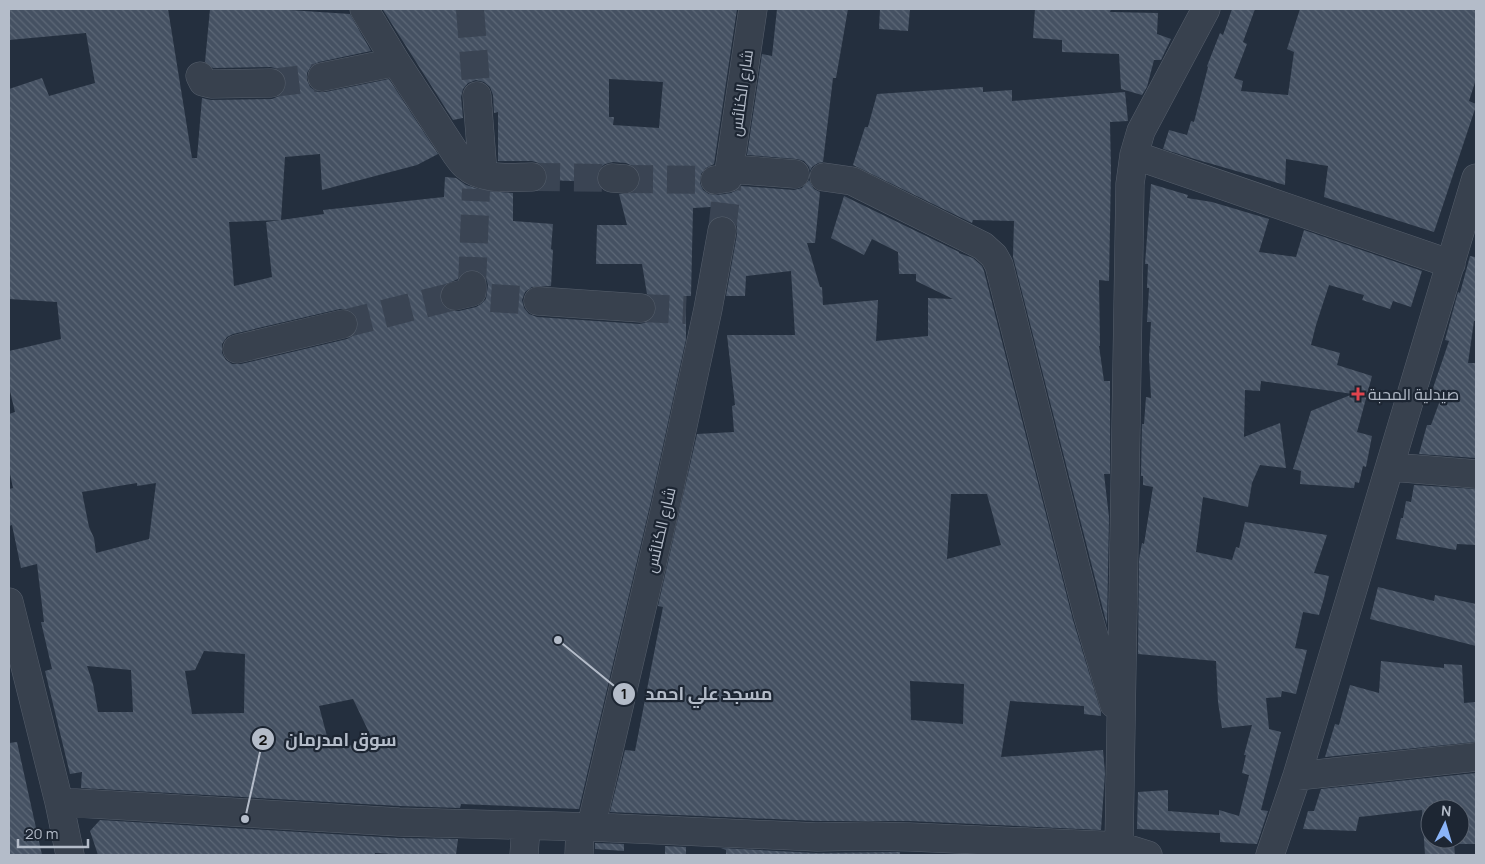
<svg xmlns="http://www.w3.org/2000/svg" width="1485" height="864" viewBox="0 0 1485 864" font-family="Manrope,Cairo,sans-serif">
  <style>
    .building { fill: url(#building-back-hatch); fill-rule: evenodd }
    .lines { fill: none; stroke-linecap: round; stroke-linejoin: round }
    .minor-tunnel { stroke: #3a4453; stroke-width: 28; stroke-dasharray: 28 14; stroke-linecap: butt }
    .minor-casing { stroke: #565f6c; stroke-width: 29 }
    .minor { stroke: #38414e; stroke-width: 28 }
    .health-dot { fill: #e0444e; stroke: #1d2633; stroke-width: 2 }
    .labels { text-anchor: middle; stroke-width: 4.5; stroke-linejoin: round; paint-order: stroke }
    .street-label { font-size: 16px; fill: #b4bcc9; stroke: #1d2633 }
    .poi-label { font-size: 16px; fill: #b4bcc9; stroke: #1d2633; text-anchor: start }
    .leader { fill: none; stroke: #b4bcc9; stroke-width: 2 }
    .callout-dot { fill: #b4bcc9; stroke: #1d2633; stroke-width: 2 }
    .mark-label { font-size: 15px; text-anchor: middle; font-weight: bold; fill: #111 }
    .callout-label { font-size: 18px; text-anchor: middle; font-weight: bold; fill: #b4bcc9; stroke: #1d2633; stroke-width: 4.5; stroke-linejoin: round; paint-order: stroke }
  </style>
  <defs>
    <pattern id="building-back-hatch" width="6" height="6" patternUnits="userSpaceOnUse" patternTransform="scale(1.25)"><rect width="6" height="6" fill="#455162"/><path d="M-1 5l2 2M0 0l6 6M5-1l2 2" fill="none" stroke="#5d6877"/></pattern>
  </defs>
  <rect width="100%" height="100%" fill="#242f3e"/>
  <path class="building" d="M9,9H168L192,158H197L202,98L211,100L272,99L279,96L285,90L287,83L284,75L278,69L271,67L213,68L205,62L210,9H289V10L350,14L371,51L319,62L312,65L307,73V80L310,87L317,92H325L389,79L438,154L417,165L322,190L320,154L285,157L281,220L324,214L323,210L444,197L445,177L456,178L466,185L485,191L513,193V221L553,224L551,249L553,250L551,286L532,287L525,292L522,300L524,308L529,314L537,317L640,324L647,322L654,317L657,309L655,301L647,294L642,264H596L597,225H627L619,194L631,193L638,188L641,180L639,172L633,166L626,163L613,162L605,164L599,169L597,176V182L547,180L546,169L539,163L532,161H498V112L494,113L493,95L490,87L484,82L476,80L468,83L463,89L461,97L463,118L453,120L383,10L394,9H737L714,164L706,168L701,174L700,183L703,190L709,194L717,195L731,193L739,189L741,186L794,190L802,188L809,180L814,189L820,192L815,243H807L820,287H822L823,305L878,300L876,341L928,336V298L953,299L916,281V274H899L898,252L872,239L864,255L831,238L844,196L959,252V253L973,258L982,266L984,271L1073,620L1101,712V716L1084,714V706L1010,701L1001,757L1103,750L1105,773L1101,830L910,821H817L610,812L625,750L635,751L663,607L658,606L697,434L734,432L732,406L735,405L727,335H795L791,271L746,276L745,296H726L737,234V226L732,219L725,216H717L713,219L711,207L693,208L691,296H686V339L652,497L579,809L461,804L460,808L400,806L81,788L82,772L70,774L45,671L52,669L41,622H44L37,564L21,568L12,525L9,526V489L13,488L9,469V414L15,412L9,387V351L61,339L57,302L9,299V89L42,78L49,96L95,83L86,33L9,40ZM609,79L663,82L659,128L613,125L614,117H609ZM280,220L266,222L272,277L234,286L229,222ZM472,269L480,272L486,278L488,285L486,299L481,304L476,307L459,311H451L444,307L440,299V291L444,285L458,279L465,271ZM340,309H348L354,313L358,321V329L354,335L347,339L241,364H232L226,360L222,353V344L227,337L233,334ZM137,483V486L156,483L149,539L96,553L94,538L89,527L82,492ZM951,494H987L1001,545L947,559ZM204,651L245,654L244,713L192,714L185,671L195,670ZM87,666L131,670L133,712H98L93,684ZM910,681L964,684L963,724L911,720ZM353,699L376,747L329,744L319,706Z
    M777,9H848L836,78H833L823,162L818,163L812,167L810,171L809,167L804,161L797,159L747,155L762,54L772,56Z
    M880,9H910L908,31L879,29Z
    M1035,9H1111L1110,12L1158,13L1157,34L1171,39L1161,60H1154L1147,87L1142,95L1121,89L1119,54L1062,52V40L1033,38Z
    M1232,9H1255L1243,42L1247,44L1234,78L1243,81L1241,91L1288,95L1294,52L1287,49L1300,9H1476V79L1469,101L1476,104V106L1434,232L1324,197L1328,166L1286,159L1285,185L1198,160L1163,149L1169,130L1187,135L1191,121L1194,122L1208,67L1207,66L1220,33L1223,35Z
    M983,87V92L1012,90V101L1125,92L1128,121L1110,122L1111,170L1109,281L1099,280L1100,346H1099L1104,381H1110V474H1104L1109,517L1107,625L1013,257L1014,221L973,220L972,223L853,165L865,127H868L877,94Z
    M1151,184L1188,195L1187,198L1212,202L1269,219L1259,252L1296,257L1304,230L1422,271L1411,307L1393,301L1390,309L1362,300L1364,295L1329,285L1316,325L1311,345L1340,353L1337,365L1372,376L1357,432L1372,436L1366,467L1363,466L1359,483L1355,482L1354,488L1300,484L1301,471L1293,469L1311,411L1353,394L1261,381L1260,391L1245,390L1244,437L1280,423L1286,468L1260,465L1252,483L1248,507L1203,497L1196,552L1232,560L1236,547L1239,548L1245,522L1327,535L1314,573L1329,576L1324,598L1319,615L1303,612L1295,648L1307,650L1296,694L1282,691L1281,697L1266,698L1269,729L1281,732L1261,810L1268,811L1257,844L1220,842V833L1137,829L1138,792L1168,790V811L1219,815V810L1239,816L1249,775L1242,773L1246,755H1244L1252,725L1222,728L1218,702L1216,661L1138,654L1139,559L1142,543L1144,544L1153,487L1143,485V476H1141L1142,424H1144L1146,397L1151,398L1149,357L1151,322H1147L1149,288H1147L1148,264H1145Z
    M1470,256L1475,257L1476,321H1474L1468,363H1476V458L1419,454L1427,425H1431L1442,395L1432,391L1449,341L1445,340L1458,292L1460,293Z
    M1414,485L1476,489V545L1457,544L1456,550L1396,539L1401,518H1403L1406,501L1411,502Z
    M1378,587L1434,601L1435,595L1476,604V646L1370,619Z
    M1381,661L1444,668V664L1462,665L1464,703L1476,702V742L1325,757L1335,724L1339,725L1350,685L1379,693Z
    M17,742L42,855H9V743Z
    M1476,773V844H1454L1455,855H1425L1422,810L1359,817L1356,831L1303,829L1308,811H1314L1321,789ZM1430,809H1460V839H1430Z
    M100,820L398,838L458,839L456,855H406L375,853V855H98L90,831Z
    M595,843L624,844V851L595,849Z
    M665,846L686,847V855H665Z
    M721,848L816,853L900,852V855H726V850Z"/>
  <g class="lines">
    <path class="minor-tunnel" d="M470,9L477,96
      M271,83L322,77
      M532,177L612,178
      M625,179L715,180
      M722,231L728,178
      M472,285L476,189
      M491,298L538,301
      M641,308L686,310
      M343,324L455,296"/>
    <g class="minor-casing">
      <path id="minor" d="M364,9L396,62L456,154C459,158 462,163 466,166C482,181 512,177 532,177
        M200,76L203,82L211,84L271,83
        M322,77L396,62
        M477,96L483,174
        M1134,155L1451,264
        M730,169L795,174
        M824,177L852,181L983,246L994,256L999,265L1088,616L1114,704
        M612,178L625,179
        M715,180L728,178L753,9
        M455,296L472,292V285
        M538,301L641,308
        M237,349L343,324
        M1391,467L1476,474
        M9,602L59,802L70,855
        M1297,776L1476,757
        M59,802L399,822L591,827L817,837L868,836L910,837L1119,846L1148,855
        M591,827L667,500L708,309L722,231
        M1119,846L1130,184L1134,155L1141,131L1206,9
        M524,855L526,826
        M579,855L580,828
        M1270,855L1297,776L1476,178"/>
    </g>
    <use href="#minor" class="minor"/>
  </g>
  <path class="health-dot" d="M1355.5 386.5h5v5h5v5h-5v5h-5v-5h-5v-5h5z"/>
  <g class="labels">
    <g class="street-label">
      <text transform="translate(741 93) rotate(-82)" y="6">شارع الكنائس</text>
      <text transform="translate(660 530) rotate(-77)" y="6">شارع الكنائس</text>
    </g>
    <g class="poi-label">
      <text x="1368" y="400">صيدلية المحبة</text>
    </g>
  </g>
  <path class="leader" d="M558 640L624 694M245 819L263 739"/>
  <g class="callout-dot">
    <circle cx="558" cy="640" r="5"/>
    <circle cx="245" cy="819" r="5"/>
    <circle cx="624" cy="694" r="12"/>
    <circle cx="263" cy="739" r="12"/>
  </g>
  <g class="mark-label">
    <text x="624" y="699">1</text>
    <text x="263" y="745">2</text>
  </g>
  <g class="callout-label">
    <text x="709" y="700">مسجد علي احمد</text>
    <text x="341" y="746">سوق امدرمان</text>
  </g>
  <rect width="1485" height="864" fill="none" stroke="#b4bcc9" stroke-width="20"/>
  <g transform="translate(1445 824) rotate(5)"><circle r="24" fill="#1d2633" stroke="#59626f"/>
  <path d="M0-4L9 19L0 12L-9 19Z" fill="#8ab4f8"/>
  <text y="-8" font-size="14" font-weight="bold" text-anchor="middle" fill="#b4bcc9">N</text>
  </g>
  <path d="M18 839v8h70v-8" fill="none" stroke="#b4bcc9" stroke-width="2.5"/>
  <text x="25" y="839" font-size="15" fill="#b4bcc9" stroke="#1d2633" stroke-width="4" paint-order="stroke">20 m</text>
</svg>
